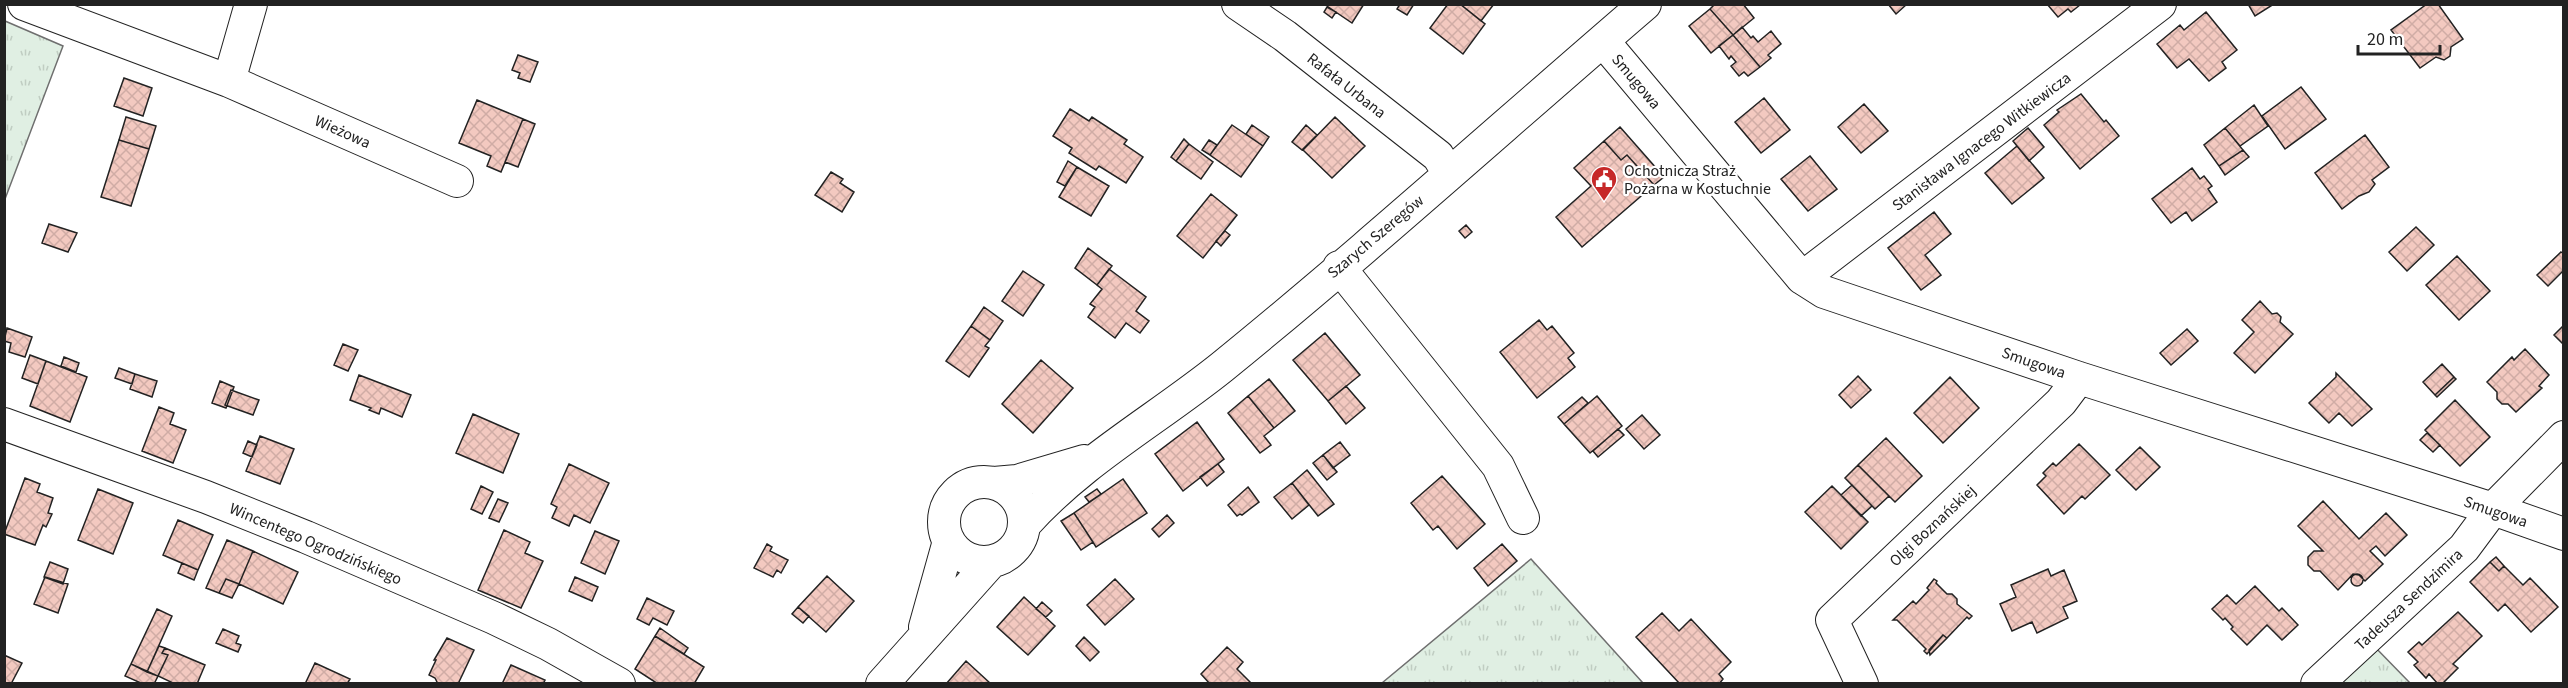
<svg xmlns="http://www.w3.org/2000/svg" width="2568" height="688" viewBox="0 0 2568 688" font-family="'Source Sans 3',sans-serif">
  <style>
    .grass { fill: url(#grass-tufts); stroke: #6f6f6f; stroke-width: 1.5 }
    .building { fill: url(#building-cross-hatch); stroke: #222; stroke-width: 1.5 }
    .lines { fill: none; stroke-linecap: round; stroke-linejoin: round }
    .minor-casing { stroke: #222; stroke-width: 34 }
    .minor { stroke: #fff; stroke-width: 32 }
    .labels { text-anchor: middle; stroke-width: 4.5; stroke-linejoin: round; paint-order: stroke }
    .street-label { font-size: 16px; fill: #222; stroke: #fff }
    .poi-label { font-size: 16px; fill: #222; stroke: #fff; text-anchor: start }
  </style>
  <defs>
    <pattern id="grass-tufts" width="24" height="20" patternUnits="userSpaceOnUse" patternTransform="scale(1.5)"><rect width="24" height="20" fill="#e0efe3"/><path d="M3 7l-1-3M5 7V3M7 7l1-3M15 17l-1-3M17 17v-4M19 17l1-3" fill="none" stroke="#c0cdc2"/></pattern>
    <pattern id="building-cross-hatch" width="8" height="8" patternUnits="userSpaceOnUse" patternTransform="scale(1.5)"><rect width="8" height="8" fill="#f3c9c0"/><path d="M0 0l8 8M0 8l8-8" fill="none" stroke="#d0aca5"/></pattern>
  </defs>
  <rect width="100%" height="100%" fill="#fff"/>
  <path class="grass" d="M5,21L63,46L5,199Z
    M1531,559L1643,683H1382Z
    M2372,644L2410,683L2331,684Z"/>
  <path class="building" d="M1324,4H1364L1352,23Z
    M1400,4H1414L1407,15L1397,9Z
    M1448,4H1460L1485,24L1463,54L1430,28Z
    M1460,4H1494L1481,21Z
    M1715,4H1743L1754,18L1733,35L1710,9Z
    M1888,4H1907L1896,14Z
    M2047,4H2080V5L2071,12L2068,9L2058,17Z
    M2248,4H2274L2255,16Z
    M2427,4H2438L2463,39L2451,47L2450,56L2444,60L2436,57L2420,68L2391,30Z
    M1327,7L1336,12L1332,18L1324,12Z
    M1710,9L1733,35L1711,53L1689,26Z
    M2206,12L2237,50L2222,62L2226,68L2209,81L2189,59L2177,68L2157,44L2180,25L2184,30Z
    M1742,27L1751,38L1753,36L1758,42L1771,31L1781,44L1768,55L1771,58L1760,67L1733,35Z
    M1733,35L1760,67L1748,76L1744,72L1739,76L1731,66L1736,62L1731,56L1729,59L1719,46Z
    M518,55L538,62L530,82L518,78L520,73L512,70Z
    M124,78L152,88L143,116L114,106Z
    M2301,87L2326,119L2285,149L2262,116Z
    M2081,94L2104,122L2106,120L2119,136L2080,169L2044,125L2059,112L2057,110Z
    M1764,98L1790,130L1761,153L1735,122Z
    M477,100L523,119L501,172L487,166L491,156L459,143Z
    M1864,104L1888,131L1861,153L1838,127Z
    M2254,105L2268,126L2240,146L2225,128Z
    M1070,109L1089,121L1092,117L1127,140L1124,144L1143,157L1126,183L1099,166L1096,170L1069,153L1072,148L1053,136Z
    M126,117L156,126L149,149L119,140Z
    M1335,117L1365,146L1332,178L1303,150Z
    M523,119L535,124L518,167L505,162Z
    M1232,125L1263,146L1241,177L1210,155Z
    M1252,125L1269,137L1263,146L1246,134Z
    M1306,125L1317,135L1302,150L1292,142Z
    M1620,127L1664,177L1654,185L1627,155L1621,160L1604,141Z
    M2028,128L2044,147L2029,161L2013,141Z
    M2225,128L2243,150L2219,166L2204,145Z
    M2365,135L2389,167L2372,180L2375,184L2369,192L2359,196L2342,209L2315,173Z
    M1184,139L1189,144L1176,161L1171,157Z
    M119,140L149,149L131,206L101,197Z
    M1209,140L1217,145L1210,155L1202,150Z
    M1604,141L1621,160L1627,155L1654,185L1582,247L1556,217L1591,186L1574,168Z
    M1189,144L1213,162L1201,179L1176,161Z
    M2017,146L2044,178L2012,204L1985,173Z
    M2243,150L2249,157L2225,175L2219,166Z
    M1810,156L1837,189L1808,211L1781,179Z
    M1068,161L1077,167L1065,186L1057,182Z
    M1077,167L1109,186L1091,216L1059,197Z
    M2192,168L2200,179L2204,176L2212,186L2208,189L2217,202L2192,221L2186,212L2171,223L2152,199Z
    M831,172L843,179L840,183L854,192L842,212L815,195Z
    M1211,194L1237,215L1203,258L1177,236Z
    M1934,212L1951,234L1925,255L1941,275L1921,290L1888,248Z
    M49,224L77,233L68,252L42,243Z
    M1466,225L1472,232L1465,238L1459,231Z
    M2416,227L2434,245L2407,271L2389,252Z
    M1225,231L1230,235L1221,246L1216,241Z
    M1088,248L1112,266L1097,285L1075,268Z
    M2561,252L2564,254V270L2548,286L2537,275Z
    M2457,256L2490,291L2459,320L2426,285Z
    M1109,269L1146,297L1136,311L1149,321L1140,333L1126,323L1115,338L1088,317L1095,307L1090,304L1102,289L1097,285Z
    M1023,271L1044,285L1023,316L1002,301Z
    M2260,301L2272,314L2277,313L2281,317L2280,322L2293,334L2255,373L2234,353L2254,332L2242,320Z
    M984,307L1003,321L990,340L971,326Z
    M1539,320L1547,330L1552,326L1574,353L1568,358L1575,367L1537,398L1500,352Z
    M2564,325V345L2554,335Z
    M971,326L990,340L985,346L989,348L969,377L946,361Z
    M7,328L32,337L25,357L9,352L11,343L4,341Z
    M2187,329L2198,341L2171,365L2160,353Z
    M1325,333L1360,375L1328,401L1293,360Z
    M343,344L358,350L348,371L334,365Z
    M2525,349L2549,375L2539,386L2542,388L2516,412L2508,404H2502L2497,399V392L2487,382L2512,357L2514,360Z
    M30,355L46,361L38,384L22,378Z
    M64,357L79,363L76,372L61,366Z
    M1041,360L1073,388L1033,433L1002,404Z
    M46,361L87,377L70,422L30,406Z
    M2442,364L2454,377L2435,395L2423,382Z
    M119,368L135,374L132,384L115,378Z
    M2336,373L2372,409L2352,426L2339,413L2329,423L2309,403L2336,377Z
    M135,374L157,381L152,397L130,389Z
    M359,375L411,395L402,417L381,408L379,414L369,410L371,408L350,400Z
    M1858,376L1871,390L1851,408L1839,395Z
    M1950,377L1979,408L1943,443L1914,413Z
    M2454,377L2456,379L2437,397L2435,395Z
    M1269,379L1295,411L1274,428L1248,396Z
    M220,381L234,387L226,408L212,403Z
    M1346,386L1365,408L1346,424L1328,401Z
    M231,390L259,400L253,415L225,405Z
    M1248,396L1274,428L1264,436L1271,445L1260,453L1228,413Z
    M1597,396L1622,426L1590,453L1564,424Z
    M1582,397L1588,403L1564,424L1558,417Z
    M2455,400L2490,437L2460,466L2425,430Z
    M159,407L174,413L170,424L186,430L173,463L142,451Z
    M473,414L519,434L503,473L456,453Z
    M1642,415L1660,435L1644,449L1626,429Z
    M1197,422L1224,459L1183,491L1155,454Z
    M1618,429L1624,435L1598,457L1593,451Z
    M2427,433L2440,445L2433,452L2420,440Z
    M260,436L294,449L280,484L246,471Z
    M1886,438L1922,476L1895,502L1858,465Z
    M248,441L257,445L252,457L243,453Z
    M1340,442L1350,455L1333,468L1323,455Z
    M2079,444L2110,475L2085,499L2082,496L2064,514L2037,485L2046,476L2043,473L2053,463L2056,466Z
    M2140,447L2160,467L2136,490L2116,470Z
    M1323,455L1337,472L1327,480L1313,463Z
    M569,464L609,483L590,523L574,515L569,526L552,518L557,507L551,504Z
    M1218,464L1224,472L1207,486L1200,477Z
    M1858,465L1889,496L1875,509L1845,478Z
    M1307,470L1334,504L1318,516L1292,483Z
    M1442,476L1485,524L1457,549L1438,526L1433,530L1411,503Z
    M25,478L40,484L37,492L53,498L48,513L52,514L46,527L43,525L35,545L4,534Z
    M1123,479L1147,513L1096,547L1074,513Z
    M1292,483L1309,505L1292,519L1274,497Z
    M1852,485L1872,506L1861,516L1841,495Z
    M481,486L493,492L482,514L471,509Z
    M1832,486L1868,522L1841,549L1805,512Z
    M1248,487L1259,502L1242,515L1240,514L1237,516L1228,505Z
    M98,489L133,503L113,554L78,540Z
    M1097,489L1101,494L1089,502L1085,497Z
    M498,499L508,503L499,522L489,518Z
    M2323,501L2359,539L2386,513L2407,535L2385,556L2376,546L2370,551L2383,564L2365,581L2359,575L2353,574L2338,590L2320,571H2314L2308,565V557L2314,551H2323L2298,526Z
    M1074,513L1093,542L1081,550L1061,521Z
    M1167,515L1174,523L1159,537L1152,529Z
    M178,520L213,535L198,570L163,555Z
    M504,530L530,542L525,553L543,561L521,608L478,590Z
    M595,531L619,541L605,574L581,563Z
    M227,540L253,551L239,584L226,579L219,593L206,588Z
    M767,544L772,547L770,551L788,560L781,573L777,570L773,577L754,568Z
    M1502,544L1517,561L1488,586L1474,568Z
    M253,551L298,572L283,604L239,584Z
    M2496,557L2504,566L2499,571L2490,562Z
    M50,562L68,569L63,584L44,577Z
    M2490,562L2499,571L2504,566L2523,585L2530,578L2558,607L2531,632L2505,604L2498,611L2470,582Z
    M182,563L198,570L194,580L178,573Z
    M2048,569L2051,576L2064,570L2077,601L2063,607L2068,618L2037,633L2032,622L2012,631L2000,604L2016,597L2011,585Z
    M2351 580a6 6 0 1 1 12 0a6 6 0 1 1-12 0Z
    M827,576L854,601L826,632L798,607Z
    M45,577L68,584L58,613L34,604Z
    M575,577L598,587L592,601L569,591Z
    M226,579L239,584L232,598L219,593Z
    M1115,579L1134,599L1105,625L1087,605Z
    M1934,579L1937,581L1936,583L1947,594H1952L1957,599V604L1972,616L1969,619L1967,617L1947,638L1943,635L1927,654L1924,651L1926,649L1897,620H1893L1913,601L1916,604L1929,590L1927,588Z
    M2255,586L2279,611L2282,608L2298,625L2282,640L2267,625L2247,645L2231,629L2233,627L2225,618L2223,620L2212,609L2227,595L2236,604Z
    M1024,597L1055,626L1028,655L997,627Z
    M647,598L674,611L667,625L653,618L649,625L637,619Z
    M1042,602L1052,611L1046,617L1036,609Z
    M798,607L809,616L803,623L792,614Z
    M157,609L172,616L147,672L131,664Z
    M2458,612L2482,636L2453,664L2458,668L2442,684H2438L2429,674L2426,678L2414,665L2418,662L2408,652L2419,642L2422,645Z
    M1662,613L1679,631L1691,619L1731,662L1719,674L1723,679L1719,684H1680L1636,637Z
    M660,628L688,648L684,654L655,636Z
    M223,629L239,636L236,643L241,645L238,652L216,643Z
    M1943,635L1947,638L1930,655L1929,650Z
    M655,636L704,667L694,684H658L635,669Z
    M1084,637L1099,652L1090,661L1076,646Z
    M447,638L474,650L458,684H438L435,678L429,675L436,660H434Z
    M159,646L165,648L162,653L168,655L158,676L147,672Z
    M1227,647L1243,662L1237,669L1252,684H1210L1201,674Z
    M165,648L205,665L197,684H175L158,676L168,655L162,653Z
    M4,655L22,663L11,684H4Z
    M966,661L991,684H946Z
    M315,663L350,679L347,684H305Z
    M131,664L158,676L154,684H143L125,676Z
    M511,665L545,680L543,684H502Z"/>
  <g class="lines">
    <g class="minor-casing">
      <path id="minor" d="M24,4L229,81L457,181
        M1238,4L1285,36L1438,156L1449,174
        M1603,41L1802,278L1824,292L2079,378L2493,509L2564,534
        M229,81L251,4
        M1339,267L1498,466L1523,518
        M1802,278L2160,4
        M4,424L206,497L306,537L494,618L548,644L619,684
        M944 522a40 40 0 1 1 80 0a40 40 0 1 1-80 0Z
        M994,483L1017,481L1084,461
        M1024,525C1081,461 1156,420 1222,367C1366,250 1504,125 1645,4
        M925,627L949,541
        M882,684L991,562
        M1862,684L1832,620L2061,402L2079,378
        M2317,684L2464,548L2493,509L2564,437"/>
    </g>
    <use href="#minor" class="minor"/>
  </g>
  <defs>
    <g id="civic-pin" transform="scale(1.35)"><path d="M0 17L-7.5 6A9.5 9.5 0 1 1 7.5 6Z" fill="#c62828" stroke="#fff"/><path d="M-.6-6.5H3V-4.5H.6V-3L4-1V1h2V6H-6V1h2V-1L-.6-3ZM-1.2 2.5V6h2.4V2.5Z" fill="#fff"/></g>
  </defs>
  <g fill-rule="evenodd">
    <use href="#civic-pin" x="1604" y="179"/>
  </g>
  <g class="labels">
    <g class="street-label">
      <text transform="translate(1637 81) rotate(50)" y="6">Smugowa</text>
      <text transform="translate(1347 85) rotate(38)" y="6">Rafała Urbana</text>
      <text transform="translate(343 131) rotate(24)" y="6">Wieżowa</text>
      <text transform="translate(1981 141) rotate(-37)" y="6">Stanisława Ignacego Witkiewicza</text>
      <text transform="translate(1375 236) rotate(-40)" y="6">Szarych Szeregów</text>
      <text transform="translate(2034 362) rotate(19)" y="6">Smugowa</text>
      <text transform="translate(2496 511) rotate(19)" y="6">Smugowa</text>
      <text transform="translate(1932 525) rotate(-43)" y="6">Olgi Boznańskiej</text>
      <text transform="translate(316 543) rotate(23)" y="6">Wincentego Ogrodzińskiego</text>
      <text transform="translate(2408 599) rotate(-43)" y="6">Tadeusza Sendzimira</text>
    </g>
    <g class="poi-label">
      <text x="1624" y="176">Ochotnicza Straż<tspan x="1624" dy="18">Pożarna w Kostuchnie</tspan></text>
    </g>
  </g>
  <rect width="2568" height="688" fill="none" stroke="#222222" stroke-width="12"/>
  <path d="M2358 45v9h82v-9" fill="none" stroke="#222222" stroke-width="3"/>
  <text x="2367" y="45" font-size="18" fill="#222222" stroke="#ffffff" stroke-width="4.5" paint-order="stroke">20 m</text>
</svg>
